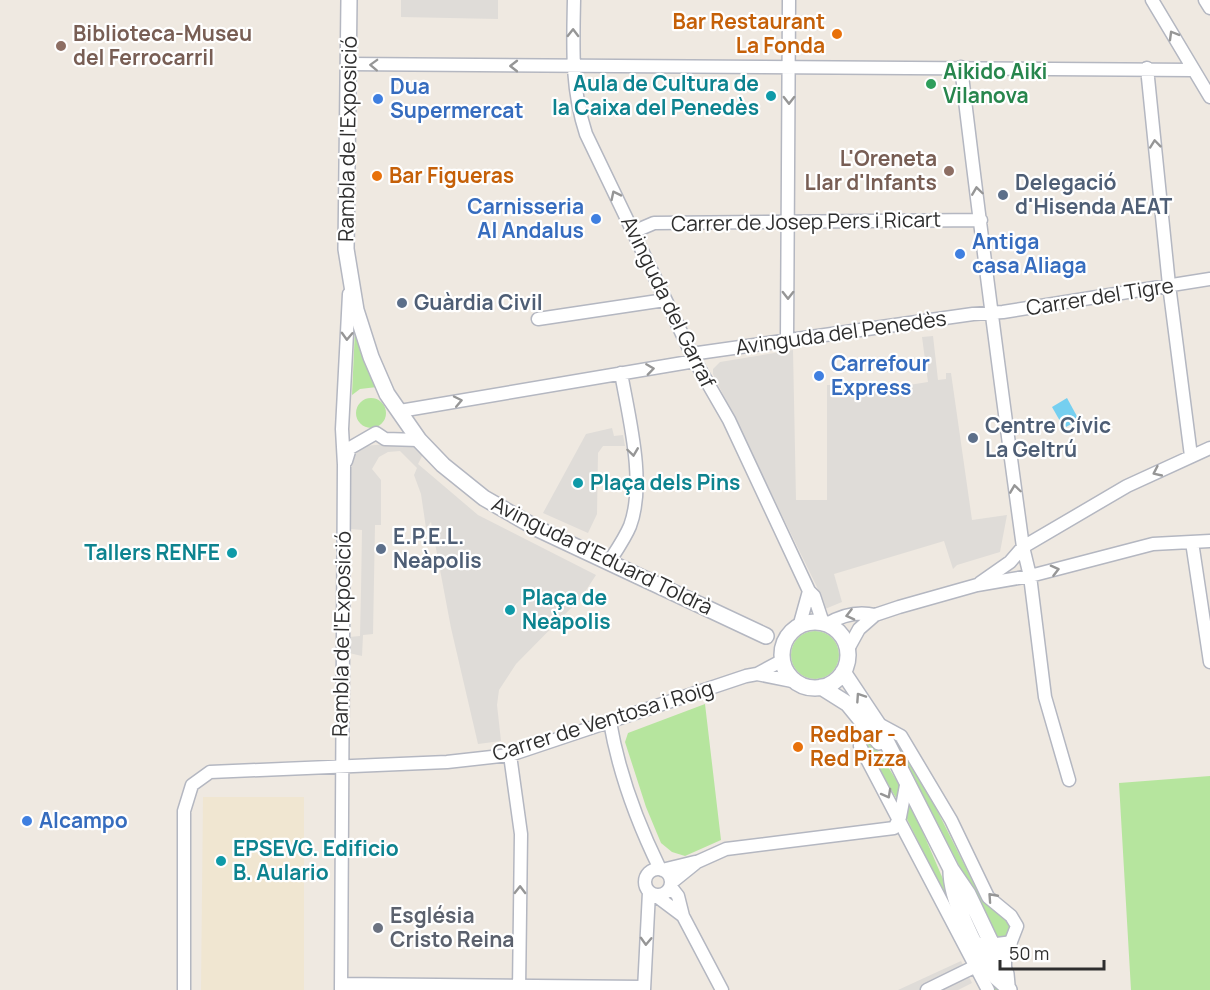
<svg xmlns="http://www.w3.org/2000/svg" width="1210" height="990" viewBox="0 0 1210 990" font-family="Manrope,sans-serif">
  <style>
    .education { fill: #f0e6d1 }
    .green { fill: #b6e59e }
    .plaza { fill: #dfdcd8 }
    .water { fill: #75cff0 }
    .lines { fill: none; stroke-linecap: round; stroke-linejoin: round }
    .minor-casing { stroke: #b4b7c1; stroke-width: 15 }
    .tertiary-casing { stroke: #b4b7c1; stroke-width: 18 }
    .minor { stroke: #fff; stroke-width: 12 }
    .tertiary { stroke: #fff; stroke-width: 15 }
    .oneway { stroke: #969696 }
    .food-dot { fill: #e8710a; stroke: #fff; stroke-width: 2 }
    .education-dot { fill: #8d6e63; stroke: #fff; stroke-width: 2 }
    .leisure-dot { fill: #2e9e5b; stroke: #fff; stroke-width: 2 }
    .culture-dot { fill: #0f9aa8; stroke: #fff; stroke-width: 2 }
    .shop-dot { fill: #3f7fe0; stroke: #fff; stroke-width: 2 }
    .service-dot { fill: #5c6f8a; stroke: #fff; stroke-width: 2 }
    .worship-dot { fill: #6b7280; stroke: #fff; stroke-width: 2 }
    .labels { text-anchor: middle; stroke-width: 4.5; stroke-linejoin: round; paint-order: stroke }
    .food-label { font-size: 21px; font-weight: bold; fill: #c56008; stroke: #fff; text-anchor: start }
    .education-label { font-size: 21px; font-weight: bold; fill: #785e54; stroke: #fff; text-anchor: start }
    .leisure-label { font-size: 21px; font-weight: bold; fill: #27864d; stroke: #fff; text-anchor: start }
    .culture-label { font-size: 21px; font-weight: bold; fill: #0d838f; stroke: #fff; text-anchor: start }
    .shop-label { font-size: 21px; font-weight: bold; fill: #366cbe; stroke: #fff; text-anchor: start }
    .street-label { font-size: 21px; fill: #2e2e2e; stroke: #fff }
    .service-label { font-size: 21px; font-weight: bold; fill: #4e5e75; stroke: #fff; text-anchor: start }
    .worship-label { font-size: 21px; font-weight: bold; fill: #5b616d; stroke: #fff; text-anchor: start }
  </style>
  <rect width="100%" height="100%" fill="#efe9e1"/>
  <path class="education" d="M203,797H304V990H201Z"/>
  <path class="green" d="M355,329L377,387L360,389L352,395Z
    M356 413a15 15 0 1 1 30 0a15 15 0 1 1-30 0Z
    M791 655a24 24 0 1 1 48 0a24 24 0 1 1-48 0Z
    M705,704L721,840L685,856L672,852L661,843L646,807L625,742L628,733Z
    M866,732L902,789L899,803L865,745Z
    M892,736L902,740L978,892L1008,919L1011,927L1010,934L1002,939L996,937Z
    M1210,776V990H1131L1119,783Z
    M909,800L955,907L1000,990H992L905,815Z"/>
  <path class="plaza" d="M401,0H498V19L401,17Z
    M933,336L938,380L946,379V373H951L972,520L1007,515L1000,552L957,565L953,569L944,541L834,574L842,602L825,609L817,587L713,374V369L720,362L793,350L796,500H827V385H843L845,395L928,382L922,337Z
    M612,428L614,436L623,435L625,446H603L598,453L597,514L588,533L543,513L586,434Z
    M401,443L418,449L423,454L418,464L478,515L596,575L581,598L516,664L499,690L497,705L501,741L478,744L451,628L431,522L426,528L421,494L414,475L417,468L400,451L388,452L379,457L372,469L381,480V525H375L373,634L363,635L362,656L349,653V637L360,636L361,592L362,530L351,529V461L354,451L363,446Z
    M961,961L972,983L958,990H898Z"/>
  <path class="water" d="M1067,398L1079,420L1064,428L1052,407Z"/>
  <g class="lines">
    <g class="minor-casing">
      <path id="minor" d="M574,0C573,48 571,88 586,134L695,361L729,420L809,591L814,596L823,623
        M1152,0L1210,97
        M1205,0L1210,8
        M348,64L1193,70
        M961,67C980,227 1001,387 1023,547L1030,576L1045,697L1069,780
        M1147,68L1169,285L1191,456
        M633,232L654,223L981,220
        M538,319L665,300
        M787,340L789,0
        M691,354L973,314L1003,312L1210,279
        M400,411L695,361
        M346,461L350,448L376,433L385,439L419,440
        M1192,542L1210,662
        M609,562C616,551 625,538 630,526C646,483 629,418 621,373
        M980,583L1010,562L1023,547L1127,486L1210,448
        M827,624C842,615 858,611 875,615
        M799,627L809,591
        M848,649L859,629L875,615L899,607L977,585L1030,576L1153,544L1210,541
        M757,674L783,660
        M862,721L860,746L988,990
        M610,722C619,774 637,822 660,869
        M877,723L901,736L951,820L988,897L1011,916L1017,926L1005,957V970
        M510,755L521,834L519,990
        M645 882a13 13 0 1 1 26 0a13 13 0 1 1-26 0Z
        M662,870L695,862
        M671,883L697,862L726,849L894,828L900,817L907,780
        M671,887L678,896L683,916L722,990
        M655,895L683,916
        M341,984L644,987
        M184,990V811L192,785L210,772L447,762L510,755L746,676L757,674L797,682
        M341,990L344,465L342,429L349,294
        M644,990L649,892
        M927,990L976,966"/>
    </g>
    <g class="tertiary-casing">
      <path id="tertiary" d="M349,0L346,249L356,310L371,357L387,394L419,440L443,465L484,498L538,529L766,636
        M782 655a33 33 0 1 1 66 0a33 33 0 1 1-66 0Z
        M843,672L877,723L951,869L968,894L1006,974L1007,985
        M821,687L848,704L879,742
        M951,869C950,898 975,950 993,973C997,980 1005,983 1009,990
        M983,945L985,947L1009,944"/>
    </g>
    <use href="#minor" class="minor"/>
    <use href="#tertiary" class="tertiary"/>
  </g>
  <defs><path id="oneway-chevron" d="M-2-3.5L2.5 0L-2 3.5" fill="none" stroke-width="1.6" stroke-linecap="round" stroke-linejoin="round" transform="scale(1.5)"/></defs>
  <g class="oneway">
    <use href="#oneway-chevron" transform="translate(573 33) rotate(-89)"/>
    <use href="#oneway-chevron" transform="translate(1173 35) rotate(-120)"/>
    <use href="#oneway-chevron" transform="translate(374 65) rotate(-178)"/>
    <use href="#oneway-chevron" transform="translate(514 66) rotate(-180)"/>
    <use href="#oneway-chevron" transform="translate(789 100) rotate(90)"/>
    <use href="#oneway-chevron" transform="translate(1155 144) rotate(-96)"/>
    <use href="#oneway-chevron" transform="translate(977 191) rotate(-98)"/>
    <use href="#oneway-chevron" transform="translate(615 195) rotate(-116)"/>
    <use href="#oneway-chevron" transform="translate(788 295) rotate(90)"/>
    <use href="#oneway-chevron" transform="translate(347 336) rotate(92)"/>
    <use href="#oneway-chevron" transform="translate(650 369) rotate(-8)"/>
    <use href="#oneway-chevron" transform="translate(458 401) rotate(-12)"/>
    <use href="#oneway-chevron" transform="translate(633 452) rotate(82)"/>
    <use href="#oneway-chevron" transform="translate(1157 472) rotate(155)"/>
    <use href="#oneway-chevron" transform="translate(1015 489) rotate(-98)"/>
    <use href="#oneway-chevron" transform="translate(1055 570) rotate(-14)"/>
    <use href="#oneway-chevron" transform="translate(850 615) rotate(166)"/>
    <use href="#oneway-chevron" transform="translate(860 697) rotate(-124)"/>
    <use href="#oneway-chevron" transform="translate(887 794) rotate(61)"/>
    <use href="#oneway-chevron" transform="translate(520 890) rotate(-89)"/>
    <use href="#oneway-chevron" transform="translate(992 897) rotate(-132)"/>
    <use href="#oneway-chevron" transform="translate(646 941) rotate(92)"/>
  </g>
  <g class="food-dot">
    <circle cx="837" cy="34" r="6"/>
    <circle cx="377" cy="176" r="6"/>
    <circle cx="798" cy="747" r="6"/>
  </g>
  <g class="education-dot">
    <circle cx="61" cy="46" r="6"/>
    <circle cx="949" cy="171" r="6"/>
  </g>
  <circle class="leisure-dot" cx="931" cy="84" r="6"/>
  <g class="culture-dot">
    <circle cx="771" cy="96" r="6"/>
    <circle cx="578" cy="483" r="6"/>
    <circle cx="232" cy="553" r="6"/>
    <circle cx="510" cy="610" r="6"/>
    <circle cx="221" cy="861" r="6"/>
  </g>
  <g class="shop-dot">
    <circle cx="378" cy="99" r="6"/>
    <circle cx="596" cy="219" r="6"/>
    <circle cx="960" cy="254" r="6"/>
    <circle cx="819" cy="376" r="6"/>
    <circle cx="27" cy="821" r="6"/>
  </g>
  <g class="service-dot">
    <circle cx="1003" cy="195" r="6"/>
    <circle cx="402" cy="303" r="6"/>
    <circle cx="973" cy="438" r="6"/>
    <circle cx="381" cy="549" r="6"/>
  </g>
  <circle class="worship-dot" cx="378" cy="928" r="6"/>
  <g class="labels">
    <g class="food-label">
      <text x="825" y="29" text-anchor="end">Bar Restaurant<tspan x="825" dy="24">La Fonda</tspan></text>
      <text x="389" y="183">Bar Figueras</text>
      <text x="810" y="742">Redbar -<tspan x="810" dy="24">Red Pizza</tspan></text>
    </g>
    <g class="education-label">
      <text x="73" y="41">Biblioteca-Museu<tspan x="73" dy="24">del Ferrocarril</tspan></text>
      <text x="937" y="166" text-anchor="end">L'Oreneta<tspan x="937" dy="24">Llar d'Infants</tspan></text>
    </g>
    <g class="leisure-label">
      <text x="943" y="79">Aikido Aiki<tspan x="943" dy="24">Vilanova</tspan></text>
    </g>
    <g class="culture-label">
      <text x="759" y="91" text-anchor="end">Aula de Cultura de<tspan x="759" dy="24">la Caixa del Penedès</tspan></text>
      <text x="590" y="490">Plaça dels Pins</text>
      <text x="220" y="560" text-anchor="end">Tallers RENFE</text>
      <text x="522" y="605">Plaça de<tspan x="522" dy="24">Neàpolis</tspan></text>
      <text x="233" y="856">EPSEVG. Edificio<tspan x="233" dy="24">B. Aulario</tspan></text>
    </g>
    <g class="shop-label">
      <text x="390" y="94">Dua<tspan x="390" dy="24">Supermercat</tspan></text>
      <text x="584" y="214" text-anchor="end">Carnisseria<tspan x="584" dy="24">Al Andalus</tspan></text>
      <text x="972" y="249">Antiga<tspan x="972" dy="24">casa Aliaga</tspan></text>
      <text x="831" y="371">Carrefour<tspan x="831" dy="24">Express</tspan></text>
      <text x="39" y="828">Alcampo</text>
    </g>
    <g class="street-label">
      <text transform="translate(348 139) rotate(-89)" y="7">Rambla de l'Exposició</text>
      <text transform="translate(806 222) rotate(-1)" y="7">Carrer de Josep Pers i Ricart</text>
      <text transform="translate(1100 297) rotate(-9)" y="7">Carrer del Tigre</text>
      <text transform="translate(668 302) rotate(64)" y="7">Avinguda del Garraf</text>
      <text transform="translate(841 333) rotate(-8)" y="7">Avinguda del Penedès</text>
      <text transform="translate(602 556) rotate(26)" y="7">Avinguda d'Eduard Toldrà</text>
      <text transform="translate(342 634) rotate(-89)" y="7">Rambla de l'Exposició</text>
      <text transform="translate(603 721) rotate(-17)" y="7">Carrer de Ventosa i Roig</text>
    </g>
    <g class="service-label">
      <text x="1015" y="190">Delegació<tspan x="1015" dy="24">d'Hisenda AEAT</tspan></text>
      <text x="414" y="310">Guàrdia Civil</text>
      <text x="985" y="433">Centre Cívic<tspan x="985" dy="24">La Geltrú</tspan></text>
      <text x="393" y="544">E.P.E.L.<tspan x="393" dy="24">Neàpolis</tspan></text>
    </g>
    <g class="worship-label">
      <text x="390" y="923">Església<tspan x="390" dy="24">Cristo Reina</tspan></text>
    </g>
  </g>
  <path d="M1000 960v9h104v-9" fill="none" stroke="#2e2e2e" stroke-width="3"/>
  <text x="1009" y="960" font-size="18" fill="#2e2e2e" stroke="#ffffff" stroke-width="4.5" paint-order="stroke">50 m</text>
</svg>
